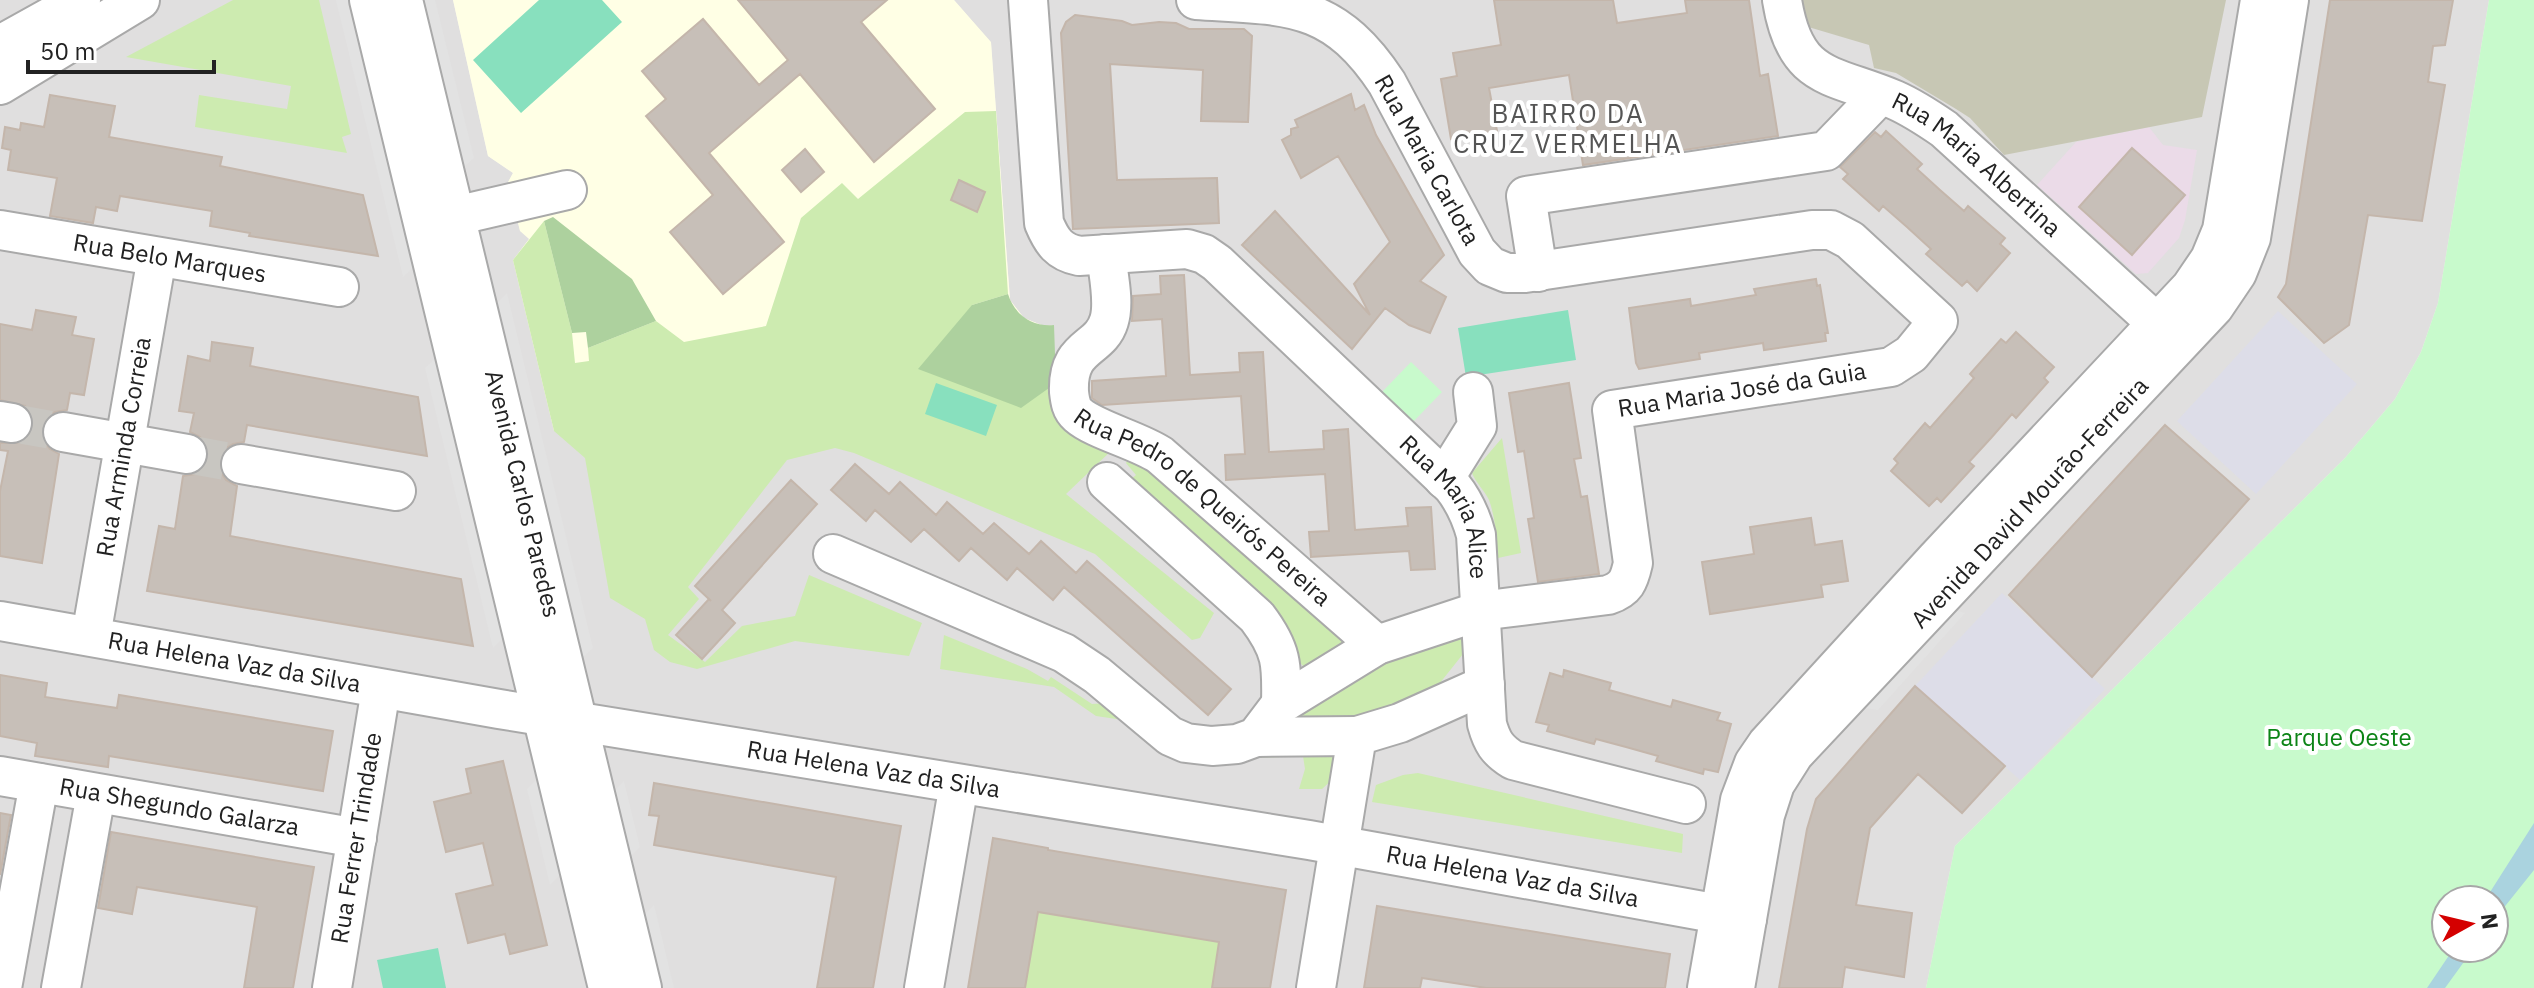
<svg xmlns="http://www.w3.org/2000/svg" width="2534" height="988" viewBox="0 0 2534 988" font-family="'IBM Plex Sans',sans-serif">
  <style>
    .residential { fill: #e0dfdf }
    .industrial { fill: #ebdbe8 }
    .education { fill: #ffffe5 }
    .construction { fill: #c7c7b4 }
    .grass { fill: #cdebb0 }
    .forest { fill: #add19e }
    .park { fill: #c8facc; fill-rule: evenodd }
    .pitch { fill: #88e0be }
    .parking { fill: #e2e2e2 }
    .plaza { fill: #dddde8 }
    .water { fill: #aad3df }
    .building { fill: #c7bfb8; stroke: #c4b6ab; stroke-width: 2 }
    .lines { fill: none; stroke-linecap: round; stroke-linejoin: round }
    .minor-tunnel { stroke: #c8c6c1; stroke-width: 38; stroke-dasharray: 38 19; stroke-linecap: butt }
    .minor-casing { stroke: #a9a9a9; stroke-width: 42 }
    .minor { stroke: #fff; stroke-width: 38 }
    .labels { text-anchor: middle; stroke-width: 8; stroke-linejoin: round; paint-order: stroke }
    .street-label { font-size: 24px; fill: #222; stroke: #fff }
    .park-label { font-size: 24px; fill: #0c8416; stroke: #fff }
    .neighbourhood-label { font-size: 26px; letter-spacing: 2px; fill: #555; stroke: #fff }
  </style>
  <rect width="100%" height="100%" fill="#f2efe9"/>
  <path class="residential" d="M0,0H453L488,156L513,173L508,183L520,231L1044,326L1024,318L1010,300L991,43L954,0H2489L2438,303L2421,352L2395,399L2345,458L1955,846L1926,988H0Z"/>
  <path class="industrial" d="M2149,127L2163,145L2197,150L2185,220L2179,238L2148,273L2136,274L2037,185L2076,142Z"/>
  <path class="education" d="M453,0H954L991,42L1010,300L1024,318L1044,326L1054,325L554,431L513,260L529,239L520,231L508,182L513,173L488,156Z"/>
  <path class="construction" d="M1801,0H2226L2202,117L2004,155L1970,118L1956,109L1896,73L1874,68L1869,45L1805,26Z"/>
  <path class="grass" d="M233,0H319L351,134L342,137L347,153L195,127L199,95L287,109L291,86L126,57Z
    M996,111L1008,294L972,305L1056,383L1112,450L1066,494L1214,613L1200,638L1192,640L1095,554L854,453L835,448L787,460L688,587L699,599L668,635L705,662L742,626L795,616L809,575L922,623L909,656L795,641L697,669L670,662L654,650L645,619L610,598L585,458L554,431L513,260L544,221L572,333L575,363L589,361L588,348L656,321L684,342L766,326L801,218L842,183L858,199L965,112Z
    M1502,438L1521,553L1498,558C1496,539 1496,519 1489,500C1485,491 1476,483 1472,473Z
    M1131,455L1344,633L1345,644L1305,668L1130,480L1136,475L1126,463Z
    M944,635L1027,669L1048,681L1051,677L1092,704L1108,703L1123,720L1096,716L1054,687L940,669Z
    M1466,638L1467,649L1432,693L1386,714L1288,724L1292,710C1347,680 1402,641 1466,638Z
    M1331,747L1339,758L1336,776L1322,789H1299L1305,769L1303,756L1235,759Z
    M1418,773L1683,834L1682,853L1372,802L1376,785L1403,775Z
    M1038,912L1219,942L1212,988H1025Z"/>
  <path class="forest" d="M553,217L632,279L656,321L588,348L586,332L572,333L544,221Z
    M1008,294C1015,316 1033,327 1054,325L1056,383L1021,408L918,369L972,305Z"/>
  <path class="park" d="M2489,0H2534V988H1926L1955,846L2345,458L2395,399L2421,352L2438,303ZM2446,900H2494V948H2446Z
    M1411,362L1442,392L1413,422L1382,392Z"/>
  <path class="pitch" d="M539,0H602L622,22L521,113L473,60Z
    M1568,310L1576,360L1466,377L1458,328Z
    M936,383L997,405L986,436L925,414Z
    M438,948L446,988H383L377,960Z"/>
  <path class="parking" d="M336,0H355L419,262L403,277Z
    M416,0H435L474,158L458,172Z
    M507,293L593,648L577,663L491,309Z
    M441,353L508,633L493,648L425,368Z
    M1945,607L1965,613L1878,710L1853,706Z
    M542,774L565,870L550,885L527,789Z
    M624,781L640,847L625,862L609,796Z
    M654,905L674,988H655L639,920Z"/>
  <path class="plaza" d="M2278,311L2357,384L2256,494L2177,421Z
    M2002,593L2105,689L2020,780L1915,686Z"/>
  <path class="water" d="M2534,823V870L2494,920V900H2485Z
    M2454,948H2474L2445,988H2427Z"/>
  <path class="building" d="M738,0H887L861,22L935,109L874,162L800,74L709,153L784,242L723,294L670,232L713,195L646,116L666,99L642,71L703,19L759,85L788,60Z
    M1494,0H1613L1617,23L1687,13L1685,0H1749L1760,76L1768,74L1778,136L1583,165L1569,75L1489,88L1497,131L1451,139L1441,79L1457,76L1453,53L1501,45Z
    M2330,0H2453L2445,45L2433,46L2428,82L2445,85L2422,221L2368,215L2349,325L2324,343L2278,297L2286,284Z
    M1075,15L1122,21L1132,25L1159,22L1176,23L1189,29H1244L1252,36L1248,122L1201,121L1203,70L1110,64L1117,180L1217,178L1219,223L1073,229L1061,33L1066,22Z
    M1351,94L1355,110L1364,105L1376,135L1444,255L1420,281L1446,297L1430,333L1409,325L1385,308L1352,349L1242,245L1275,211L1370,315L1354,284L1390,242L1338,156L1301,178L1282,140L1291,135V129L1298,127L1295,120Z
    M50,95L115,106L109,137L222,157L220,166L363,195L378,256L249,236L250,233L210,226L212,211L120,196L117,211L96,207L93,223L50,216L57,178L8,170L11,150L2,148L5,127L20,130L21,123L44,127Z
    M1886,131L1922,164L1917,169L1940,190L1964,211L1968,206L2005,238L2000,244L2010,253L1977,291L1967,281L1962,286L1926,254L1931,249L1907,227L1883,206L1879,211L1843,179L1848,174L1840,167L1875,132L1881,137Z
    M2132,148L2185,195L2132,255L2079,207Z
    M805,149L824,172L801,192L782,170Z
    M959,180L985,192L977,212L951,200Z
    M1184,275L1190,375L1240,372L1239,353L1263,352L1269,452L1324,449L1323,431L1348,429L1355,530L1408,526L1406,508L1431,507L1435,569L1411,570L1409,551L1311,557L1309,532L1329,531L1325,474L1226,480L1225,455L1245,454L1241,396L1102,405L1092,398V381L1166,376L1162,319L1132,321L1133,296L1161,294L1160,276Z
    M1816,279L1817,286L1820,285L1828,333H1825L1826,341L1764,350L1763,343L1699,353L1700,359L1639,369L1636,363L1629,308L1690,299L1691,306L1756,295L1754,289Z
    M36,310L76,317L72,335L94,339L84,395L70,393L67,410L55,412L46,418L42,427L43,440L50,449L59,454L42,563L0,556V491L8,451L0,450V443H20L29,436L34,426L32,415L25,406L0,400V324L32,330Z
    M2016,332L2054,367L2044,378L2048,382L2016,418L2012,414L1991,438L1969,462L1974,466L1941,502L1937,498L1929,506L1891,471L1898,463L1894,459L1925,423L1930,428L1974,378L1970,374L2001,339L2006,343Z
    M212,342L253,348L250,366L418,397L427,456L247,425L244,442L233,444L225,449L219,461L221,472L226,480L237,486L230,536L461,579L473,646L147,591L159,526L175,529L183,476L195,474L204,468L208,459L207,446L200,437L190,432L194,413L179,411L188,356L210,361Z
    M1569,383L1581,458L1574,459L1581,497L1587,496L1599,574L1538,582L1528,519L1534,518L1524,451L1518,452L1509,393Z
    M2165,425L2249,499L2092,677L2009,595Z
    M855,464L889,494L900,482L936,515L947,502L983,534L994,523L1029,554L1041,541L1076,573L1087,561L1231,689L1208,715L1064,587L1053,600L1017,568L1007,580L971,548L959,561L924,529L911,542L875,510L866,521L831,490Z
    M791,480L817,504L722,610L735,623L702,659L676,635L709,599L711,601L695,586Z
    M1811,518L1815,545L1842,541L1848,581L1821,585L1823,597L1710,614L1702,562L1754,554L1750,527Z
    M1564,670L1611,683L1609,690L1671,707L1673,700L1720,713L1717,720L1731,724L1718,772L1704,769L1703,774L1656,761L1658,756L1626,747L1596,739L1594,744L1547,731L1549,725L1536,722L1550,673L1563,677Z
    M0,675L47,683L45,697L117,708L119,695L333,731L323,791L109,756L108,767L35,756L37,743L0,736Z
    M1915,686L2005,766L1962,813L1918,774L1870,828L1856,905L1912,913L1904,977L1845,967L1842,988H1779L1807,829L1816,799Z
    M503,761L547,945L510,954L505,934L468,943L456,894L493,885L483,843L446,852L434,802L471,793L466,769Z
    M654,783L901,826L873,988H817L836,877L654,845L659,816L649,815Z
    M0,813L11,815L0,875Z
    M111,832L314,867L293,988H244L257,907L137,887L132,914L98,908Z
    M993,838L1048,848V850L1286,890L1270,988H1212L1219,942L1038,912L1025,988H968Z
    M1377,906L1670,954L1665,988H1486L1422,978L1420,988H1364Z"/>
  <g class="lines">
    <path class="minor-tunnel" d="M12,423L63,432
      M187,454L241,464"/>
    <g class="minor-casing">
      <g id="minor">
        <path d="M369,0L608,988"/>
        <path id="s1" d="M403,0L642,988"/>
        <path id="s2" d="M1028,0L1044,223C1052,242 1059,252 1079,256L1187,249L1204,254L1217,263L1452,486C1464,501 1471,516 1476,535L1487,724C1492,742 1497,750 1513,760L1686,804"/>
        <path id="s3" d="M1782,0C1795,82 1832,73 1895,100C1913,108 1928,118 1944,129L2173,338"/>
        <path d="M0,45L81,0"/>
        <path d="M0,85L140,0"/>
        <path d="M455,216L567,190"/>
        <path id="s4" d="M0,230L339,287"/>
        <path id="s5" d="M1106,254C1108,274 1115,302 1109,321C1100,351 1067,344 1069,392C1070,401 1071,409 1078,415C1095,430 1137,440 1160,455L1377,645"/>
        <path d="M1538,272L1526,196L1826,151L1880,95"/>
        <path d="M0,421L12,423"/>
        <path d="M63,432L187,454"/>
        <path d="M241,464L396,491"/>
        <path d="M1444,479L1477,426L1473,392"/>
        <path d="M1107,482L1257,617C1282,650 1282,664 1281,704"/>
        <path id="s6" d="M833,554L1064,653L1097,675L1170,736L1186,743L1212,746L1237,744L1256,737L1281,704L1377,645L1480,611L1608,595C1626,589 1629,581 1633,563L1612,410L1891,367L1911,354L1938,321L1850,240L1831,230H1812L1525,273H1507L1490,266L1477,252L1387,83C1332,0 1287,6 1196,0"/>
        <path id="s7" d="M0,621L499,709L1309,840L1747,919"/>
        <path id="s8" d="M91,636L157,257"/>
        <path d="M1256,737L1357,736"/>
        <path id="s9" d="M0,776L357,838"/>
        <path d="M2,988L39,783"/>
        <path d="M61,988L96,794"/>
        <path id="s10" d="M332,988L381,689"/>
        <path d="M924,988L959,784"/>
        <path d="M1316,988L1357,736L1400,723L1485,685"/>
        <path d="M1707,988L1740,800L1754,763L1767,744L1936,559L2191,287L2210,259L2222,230L2260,0"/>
        <path id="s11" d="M1735,988L1765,815L1775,784L1794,754L2214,307L2237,273L2251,238L2289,0"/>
      </g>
    </g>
    <use href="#minor" class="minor"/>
  </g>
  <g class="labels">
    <g class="street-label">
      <text transform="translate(1427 160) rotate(61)" y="8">Rua Maria Carlota</text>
      <text dy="8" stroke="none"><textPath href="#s3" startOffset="268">Rua Maria Albertina</textPath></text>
      <text dy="8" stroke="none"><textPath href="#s4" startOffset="172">Rua Belo Marques</textPath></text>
      <text dy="8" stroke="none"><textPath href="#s6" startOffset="1196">Rua Maria José da Guia</textPath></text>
      <text dy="8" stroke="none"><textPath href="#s8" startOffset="192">Rua Arminda Correia</textPath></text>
      <text dy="8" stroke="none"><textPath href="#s1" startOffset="508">Avenida Carlos Paredes</textPath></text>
      <text dy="8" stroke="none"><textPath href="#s11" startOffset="588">Avenida David Mourão-Ferreira</textPath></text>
      <text dy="8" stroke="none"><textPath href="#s5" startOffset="334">Rua Pedro de Queirós Pereira</textPath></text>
      <text dy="8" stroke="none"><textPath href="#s2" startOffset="756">Rua Maria Alice</textPath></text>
      <text dy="8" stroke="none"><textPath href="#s7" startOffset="238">Rua Helena Vaz da Silva</textPath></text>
      <text dy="8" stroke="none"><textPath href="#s7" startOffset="886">Rua Helena Vaz da Silva</textPath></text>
      <text dy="8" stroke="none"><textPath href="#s9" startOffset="182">Rua Shegundo Galarza</textPath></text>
      <text dy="8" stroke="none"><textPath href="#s10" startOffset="152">Rua Ferrer Trindade</textPath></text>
      <text dy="8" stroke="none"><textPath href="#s7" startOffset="1534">Rua Helena Vaz da Silva</textPath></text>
    </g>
    <g class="park-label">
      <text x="2339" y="746">Parque Oeste</text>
    </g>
    <g class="neighbourhood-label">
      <text x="1568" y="123">BAIRRO DA<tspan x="1568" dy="30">CRUZ VERMELHA</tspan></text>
    </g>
  </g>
  <g transform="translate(2470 924) rotate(82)"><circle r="38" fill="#ffffff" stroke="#a7a7a7" stroke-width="2"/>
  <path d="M0-6L14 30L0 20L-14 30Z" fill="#d40000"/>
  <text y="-12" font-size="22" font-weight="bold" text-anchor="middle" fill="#222222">N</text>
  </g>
  <path d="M28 60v12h186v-12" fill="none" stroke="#222222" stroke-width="4"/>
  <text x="40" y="60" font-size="24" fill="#222222" stroke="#ffffff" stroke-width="6" paint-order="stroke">50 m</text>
</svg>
